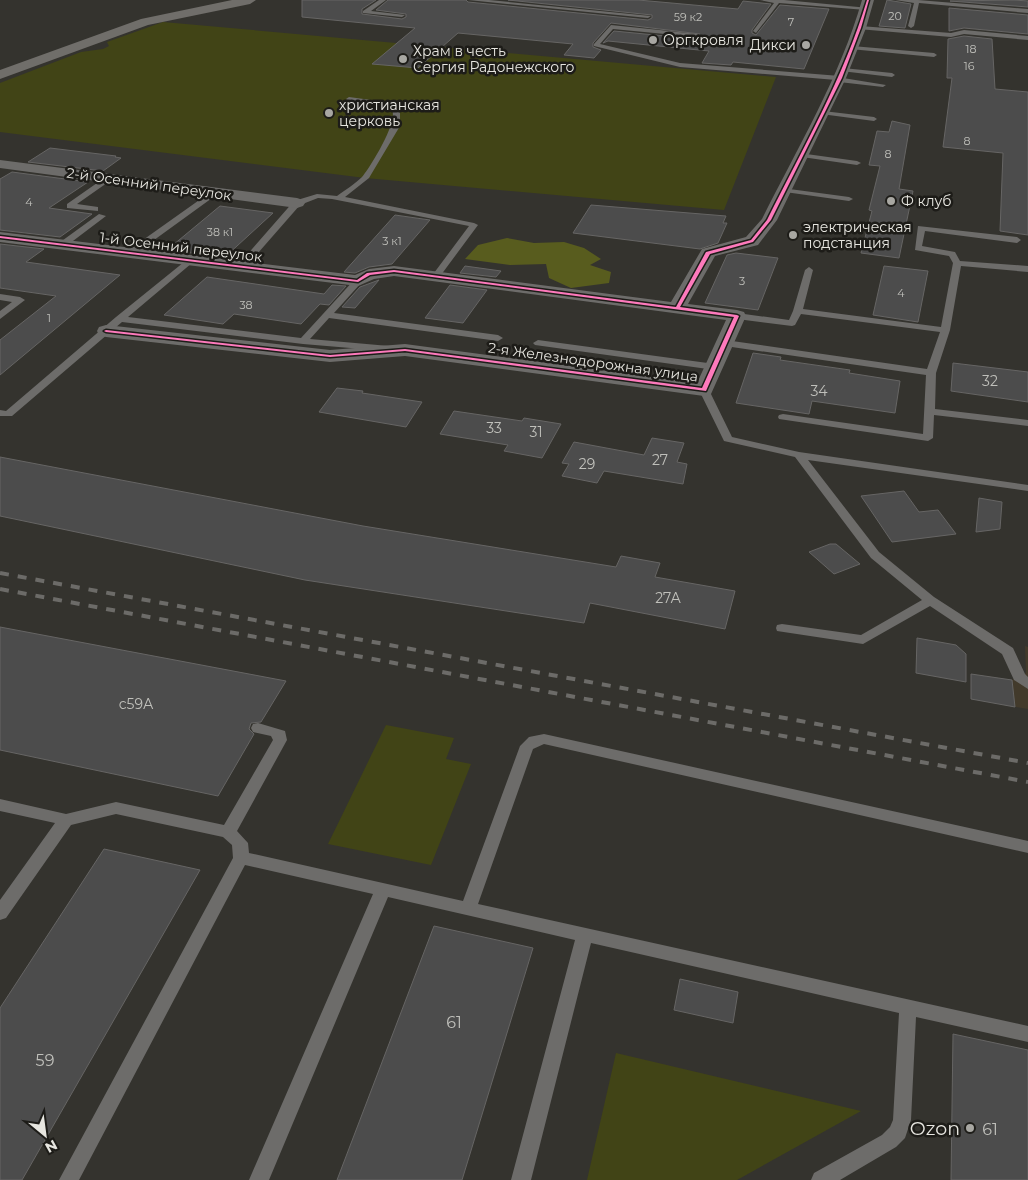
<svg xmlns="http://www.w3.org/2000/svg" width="1028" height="1180" viewBox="0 0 1028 1180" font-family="Montserrat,sans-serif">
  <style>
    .industrial { fill: #423a2b }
    .green { fill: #414416 }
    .forest { fill: #585c1e }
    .building { fill: #4c4c4c; stroke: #666564 }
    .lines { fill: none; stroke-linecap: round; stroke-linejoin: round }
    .lane { fill: #6d6c6a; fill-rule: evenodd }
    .street { fill: #6d6c6a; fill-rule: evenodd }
    .secondary { fill: #706e6a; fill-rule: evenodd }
    .rail { stroke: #6c6b68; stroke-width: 4; stroke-dasharray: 9 9; stroke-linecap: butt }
    .cycleway-casing { stroke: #1d1c18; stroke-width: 3 }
    .cycleway { fill: #fd7abc; fill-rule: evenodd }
    .poi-dot { fill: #a8a7a2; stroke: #1d1c18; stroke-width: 2 }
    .labels { text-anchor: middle; stroke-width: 5; stroke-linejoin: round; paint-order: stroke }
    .far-number-label { font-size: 11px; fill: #c0c0bb }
    .far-poi-label { font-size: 14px; fill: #e7e6e0; stroke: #1d1c18; text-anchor: start }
    .far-street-label { font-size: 14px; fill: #e7e6e0; stroke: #1d1c18 }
    .number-label { font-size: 14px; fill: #c0c0bb }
    .near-number-label { font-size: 16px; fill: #c0c0bb }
    .near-poi-label { font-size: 19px; fill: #e7e6e0; stroke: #1d1c18; text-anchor: end }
  </style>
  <rect width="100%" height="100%" fill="#34332e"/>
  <path class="industrial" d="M1025,646L1028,647V709L971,699V674L1012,680L1026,673Z"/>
  <path class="green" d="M163,22L776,77L724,210L365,178L0,132V83L81,52L103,49L109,46L107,42Z
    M386,725L454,738L446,759L471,764L431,865L328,844Z
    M616,1053L861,1111L737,1180H587Z"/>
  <path class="forest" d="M507,238L534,243L564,242L584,248L601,259L590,265L611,272L609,283L571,288L549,278L546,264L510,265L465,259L478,245Z"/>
  <path class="building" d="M302,0H376L362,9V14L402,19L406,17V14L376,10L388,0H466L468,2L648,20L652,18V15L508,0H638L738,9L743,1L771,4L752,30V33L756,35L780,5L829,9L804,69L733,62L731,65L702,63L709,51L608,41L603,43L614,31L696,39L700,34L611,23L593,43V47L601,50L594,58L564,55L573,44L458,33L418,68L372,64L415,28L302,17Z
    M887,0L911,4L905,28L879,26Z
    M1014,0L1028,1V7L950,1Z
    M949,8L1028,15V34L964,28L949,31Z
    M964,36L992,39L995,89L1028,92V235L1000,231L1003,153L943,147L952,78H947L948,39Z
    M892,121L910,125L899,189L913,191L899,258L861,253L872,211L869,210L880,166L869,165L877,131L889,132Z
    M50,148L116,156L115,157L121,158L103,171L28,162Z
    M12,172L88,182L49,208L92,214L60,237L0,230V179Z
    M591,205L726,216L723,223H727L718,243L700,249L573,233Z
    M220,206L273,213L225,257L167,250Z
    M395,215L430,220L392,264L369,267L355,273L344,272Z
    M0,244L44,249L26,262L120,275L0,375V340L56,296L0,288Z
    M736,253L778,258L758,310L705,303L727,255Z
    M465,266L501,271L496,277L460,273Z
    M884,266L928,271L918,322L873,315Z
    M207,277L324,294L332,285L346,286L329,305L320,304L301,324L234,314L223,324L164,315Z
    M379,280L355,308L342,307L360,287Z
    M450,285L487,290L463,323L425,318Z
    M753,353L781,357L780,360L850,370L849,373L900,381L895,413L812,401L809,414L736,403Z
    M953,363L1028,372V402L951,391Z
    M337,388L363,391L362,393L422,402L406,427L319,412Z
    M454,411L522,421L524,418L561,424L542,458L504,451L508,445L440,434Z
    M652,438L684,443L677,462L687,464L683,484L604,471L597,483L562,476L569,464L562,463L574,442L644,455Z
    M0,457L363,526L616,567L621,556L660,563L655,577L735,591L725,629L590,603L584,623L305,580L0,516Z
    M904,491L919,512L938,510L956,534L892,542L861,496Z
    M979,498L1002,502L1000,529L976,532Z
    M830,544H836L860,564L834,574L809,552Z
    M0,627L286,681L261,722L251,723L249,729L254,734L218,796L0,750Z
    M917,638L956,645L966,654V682L916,673Z
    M971,674L1012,680L1015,707L971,699Z
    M104,849L200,870L22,1180H0V1008Z
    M434,926L533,948L462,1180H337Z
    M680,979L738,992L733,1023L674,1010Z
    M953,1034L1028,1050V1180H951Z"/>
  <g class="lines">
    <path class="lane" d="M379,0H386L371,11L405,15L402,17L363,13V11Z
      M468,0H489L651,16L648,18Z
      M760,0H784L869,8L866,10L779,3L756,33L753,31L774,3Z
      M895,0H918L1028,9V13L919,3L914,26L911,28L908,26L914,3Z
      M611,25L698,34L696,37L613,29L600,44L680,63L840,76L843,78L886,85L883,87L839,82L836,80L680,67L594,46V44Z
      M860,26L951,33L964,30L1028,36V40L964,34L951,37L858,29Z
      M852,46L934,53L937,55L934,57L850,49Z
      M843,68L892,73L895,75L892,77L841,71V69Z
      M349,97L386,102L396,107L400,113V126L369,178L345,197L474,223L478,225L438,279L435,280L431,277L469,226L332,199L318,198L300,205L244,269H238V265L294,201L317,194L337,196C345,190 355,184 362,177C369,169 401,118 391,109C381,100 359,103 347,100L346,99Z
      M823,111L874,117L877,119L874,121L821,114L820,113Z
      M799,153L857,161L861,163L857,165L802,157H799Z
      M107,176L114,178L77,204L98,207V211L67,208V204Z
      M782,188L849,197L853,199L849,201L785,192H782Z
      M212,191L219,193L132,256H126V252Z
      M99,214L106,216L65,247H59V243Z
      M918,226L1017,237L1021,240L1017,243L925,231L922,246L955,252L960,261L1028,266V272L961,266L950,330L936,373L935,409L1028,420V426L934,415L933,438L928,441L779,419L778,417L779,415L783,414L923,434L926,375L725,346L720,343L725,340L927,369L940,332L801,314L795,325L792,326L737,319L732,316L737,313L789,320L793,311L805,270L809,267L813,270L803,309L941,327L953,263L949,256L915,250Z
      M189,258L193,261L192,263L128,317L301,338L355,279L358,278L362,281L361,283L334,313L498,335L503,338L498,341L329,318L310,339L389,346L391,348L386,351L303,344L122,322L12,416H0V410L6,411L116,317Z
      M0,294L20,297L25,300L0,319V311L12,302L0,300Z
      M538,340L715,364L720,367L715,370L535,345L533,343Z
      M704,387L709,390L732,437L799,452L1028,485V491L808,460L879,552L934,597L1013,648L1025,674L1028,677V689L1014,680L1002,654L930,606L863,644L777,631L776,628L777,625L782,624L861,635L922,600L871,558L795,457L724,441L699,390Z
      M258,723L285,731L287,740L237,831L248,843L249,853L463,901L520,746L529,737L544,734L1028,841V853L544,744L533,749L478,904L1028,1026V1042L916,1017L911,1120L905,1138L896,1147L840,1180H811L814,1173L882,1135L890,1127L893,1120L899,1013L591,943L531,1180H511L575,940L388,897L269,1180H249L373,894L245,865L79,1180H59L233,858L232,845L223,837L116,814L71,825L6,918L0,920V900L55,823L0,811V799L66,814L116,802L224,825L273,740L271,736L253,732L251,728L253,724Z"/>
    <path class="street" d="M862,0H874L866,28L846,78L777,220L758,245L715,256L688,304L737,310L744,312L746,316L711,394L704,396L405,356L330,362L106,337L99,335L97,331L99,327L106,325L330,350L405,344L697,383L726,320L394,276L374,279L358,286L0,242V232L355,275L369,269L394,266L671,302L702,249L746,237L762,219C798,147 840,77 862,0Z
      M0,160L297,198L303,200L305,203L303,206L297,208L0,168Z"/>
    <path class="secondary" d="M232,0H256L250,4L148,25L0,79V70L141,19Z"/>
    <path class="rail" d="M0,573L1028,763
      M0,589L1028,782"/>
    <g class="cycleway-casing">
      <path id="cycleway" d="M867,0H869L861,28L842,78L771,220L753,242L710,254L680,307L737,315L739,316L706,391L405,351L330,357L106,332L104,331L106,330L330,355L405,349L702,388L734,317L394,272L370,275L358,282L0,238V236L357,280L367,273L394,270L676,307L706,252L751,240L767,220C803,148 844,77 867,0Z"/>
    </g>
    <use href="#cycleway" class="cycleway"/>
  </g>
  <g class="poi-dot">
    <circle cx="653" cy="40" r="5"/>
    <circle cx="806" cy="45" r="5"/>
    <circle cx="403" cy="59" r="5"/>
    <circle cx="329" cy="113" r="5"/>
    <circle cx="891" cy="201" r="5"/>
    <circle cx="793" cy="235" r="5"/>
    <circle cx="970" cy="1128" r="5"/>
  </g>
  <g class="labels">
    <g class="far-number-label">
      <text x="895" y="20">20</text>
      <text x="688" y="21">59 к2</text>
      <text x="791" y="26">7</text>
      <text x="971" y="53">18</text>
      <text x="969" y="70">16</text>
      <text x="967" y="145">8</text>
      <text x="888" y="158">8</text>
      <text x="29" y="206">4</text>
      <text x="220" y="236">38 к1</text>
      <text x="392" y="245">3 к1</text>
      <text x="742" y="285">3</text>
      <text x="901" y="297">4</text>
      <text x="246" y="309">38</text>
      <text x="49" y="322">1</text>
    </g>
    <g class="far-poi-label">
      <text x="663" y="45">Оргкровля</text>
      <text x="796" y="50" text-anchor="end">Дикси</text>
      <text x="413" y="56">Храм в честь<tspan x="413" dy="16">Сергия Радонежского</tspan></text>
      <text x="339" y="110">христианская<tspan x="339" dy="16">церковь</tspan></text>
      <text x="901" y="206">Ф клуб</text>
      <text x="803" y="232">электрическая<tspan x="803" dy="16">подстанция</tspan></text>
    </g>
    <g class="far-street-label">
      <text transform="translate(149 184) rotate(8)" y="5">2-й Осенний переулок</text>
      <text transform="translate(181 247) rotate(7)" y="5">1-й Осенний переулок</text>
      <text transform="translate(593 362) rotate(8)" y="5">2-я Железнодорожная улица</text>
    </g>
    <g class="number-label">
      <text x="990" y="386">32</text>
      <text x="819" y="396">34</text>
      <text x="494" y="433">33</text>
      <text x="536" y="437">31</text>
      <text x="660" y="465">27</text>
      <text x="587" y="469">29</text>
      <text x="668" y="603">27А</text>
      <text x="136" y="709">с59А</text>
    </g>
    <g class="near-number-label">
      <text x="454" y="1028">61</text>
      <text x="45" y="1066">59</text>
      <text x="990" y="1135">61</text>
    </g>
    <g class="near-poi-label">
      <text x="960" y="1135">Ozon</text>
    </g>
  </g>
  <g transform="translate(45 1135) rotate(151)" stroke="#1d1c18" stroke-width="4" paint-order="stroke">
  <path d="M0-4L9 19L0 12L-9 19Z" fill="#e7e6e0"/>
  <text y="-8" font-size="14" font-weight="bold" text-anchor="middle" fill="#e7e6e0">N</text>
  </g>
</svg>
